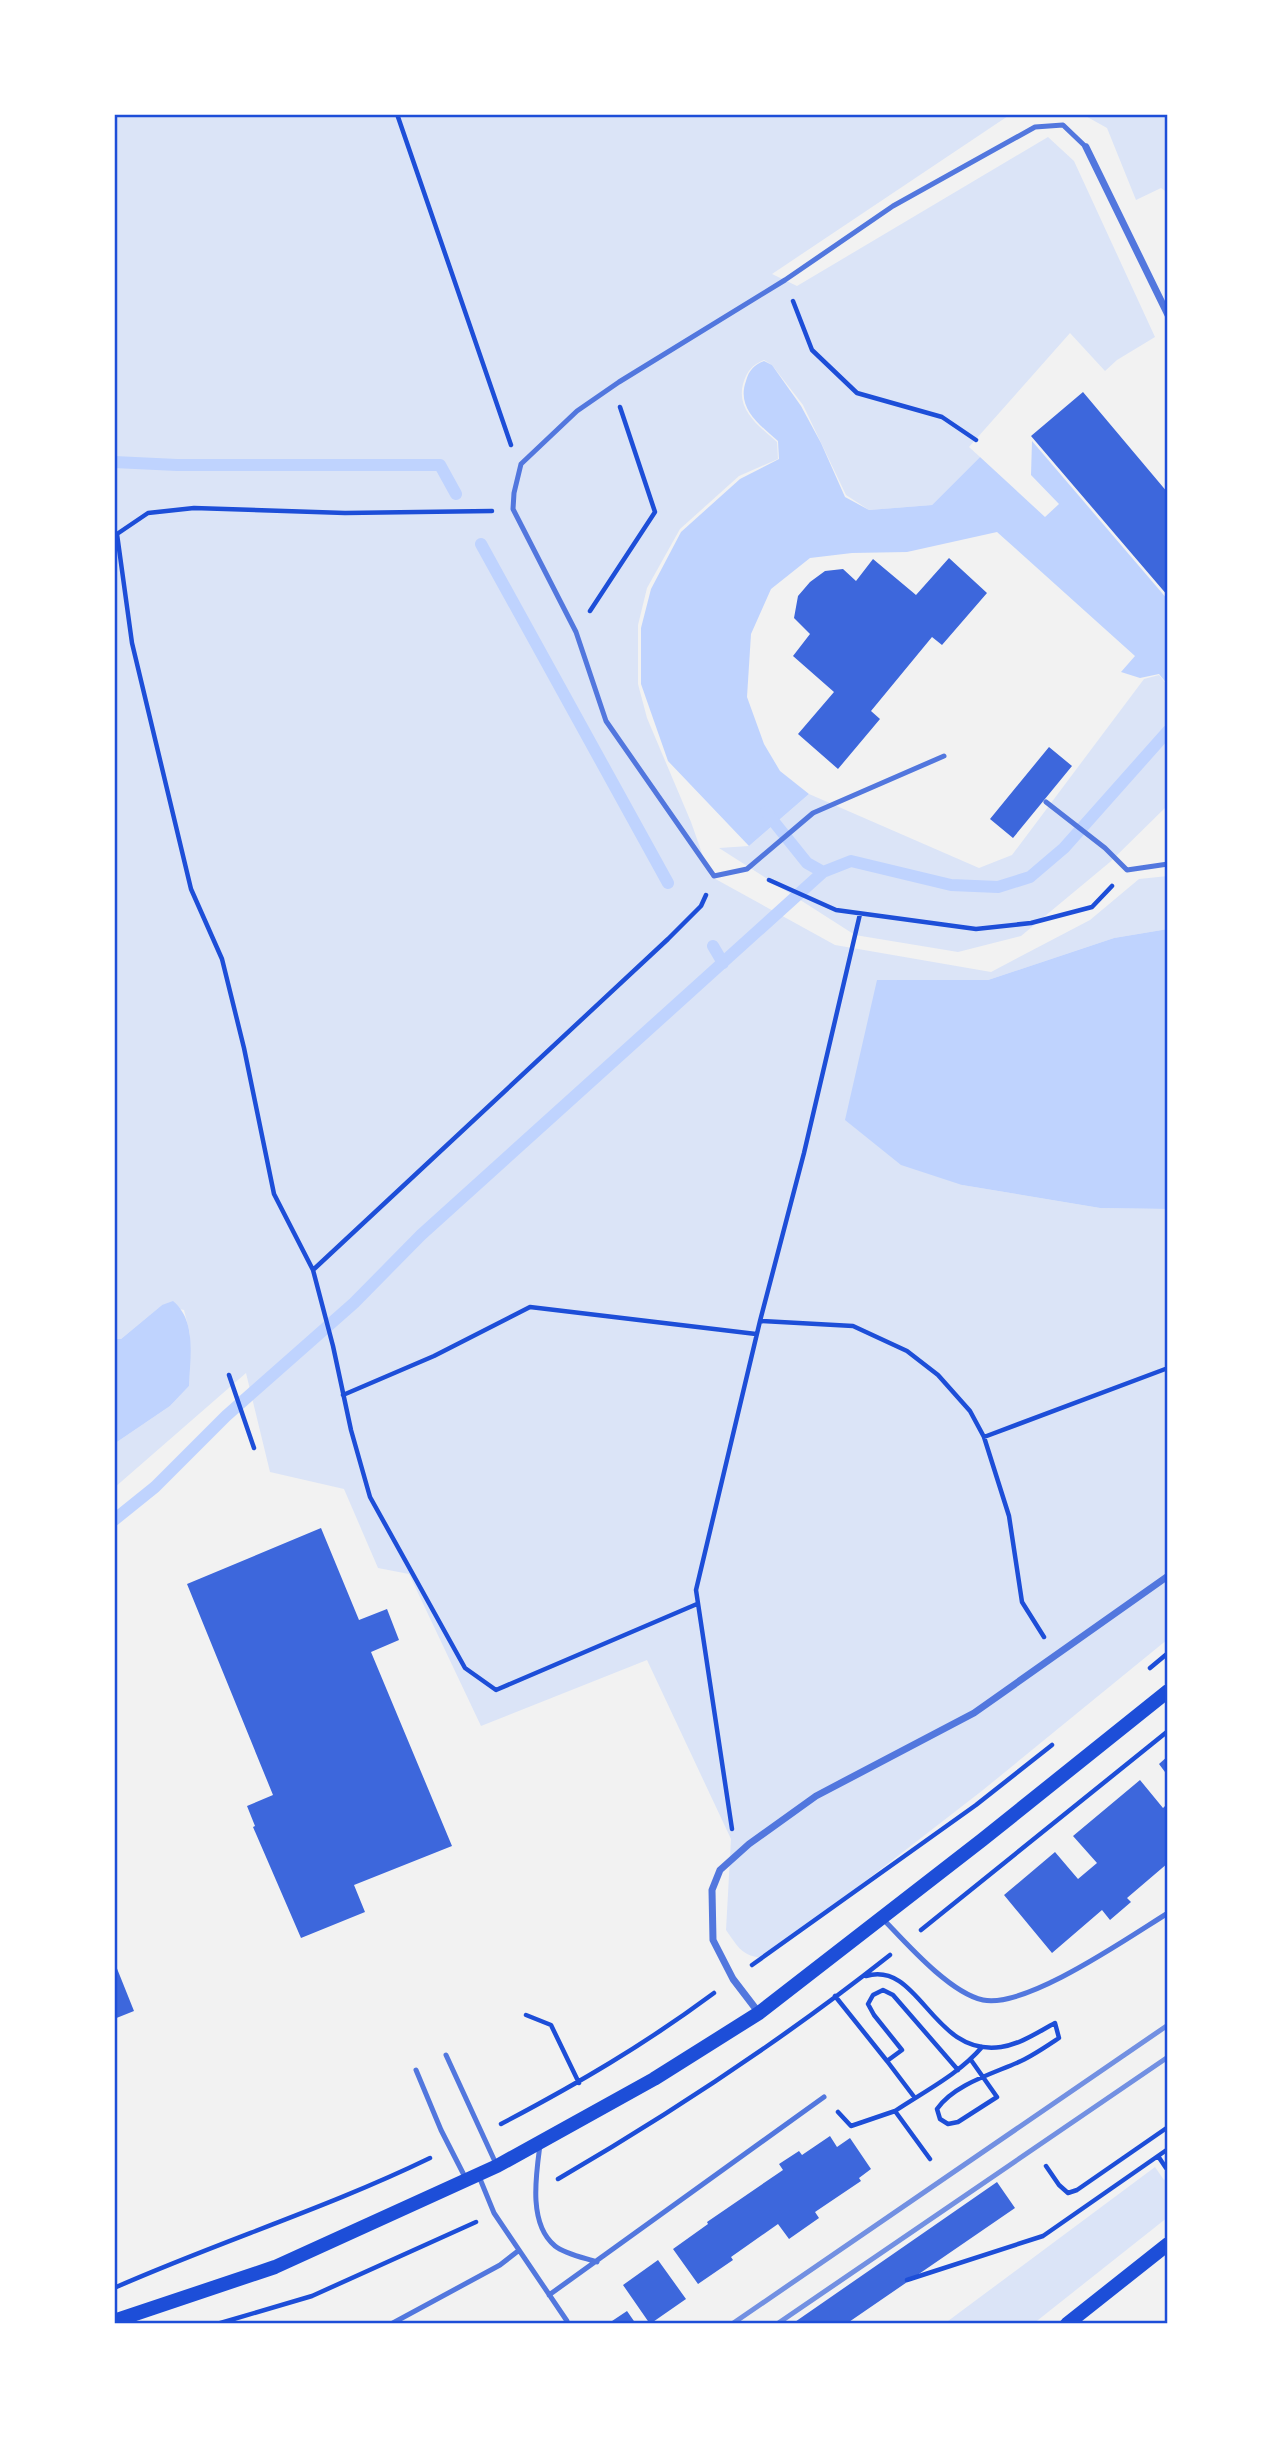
<svg xmlns="http://www.w3.org/2000/svg" width="1282" height="2438" viewBox="0 0 1282 2438" font-family="Karla,sans-serif">
  <style>
    .green { fill: #dbe4f7 }
    .water { fill: #bfd3fe }
    .lines { fill: none; stroke-linecap: round; stroke-linejoin: round }
    .stream { stroke: #bfd3fe; stroke-width: 12 }
    .building { fill: #3d67dc }
    .path { stroke: #1d4ed8; stroke-width: 4.5 }
    .service { stroke: #5277de; stroke-width: 5 }
    .minor { stroke: #5277de; stroke-width: 7 }
    .secondary { stroke: #1d4ed8; stroke-width: 14 }
    .rail { stroke: #7290e2; stroke-width: 5 }
    .neatline { fill: none; stroke: #1d4ed8; stroke-width: 2.5 }
  </style>
  <rect width="100%" height="100%" fill="#f2f2f2"/>
  <path class="green" d="M114,114H1011L772,274L797,286L1048,137L1074,161L1155,337L1117,360L1105,371L1070,333L969,447L980,457L932,505L869,510L846,495L803,405L772,365L764,360C752,365 747,371 743,384C736,410 760,427 777,442L778,459L739,476L680,529L647,588L638,625V684L647,718L691,822L710,876L835,945L991,972L1090,920L1139,879L1168,876V929L1114,938L988,980H877L962,1185L1100,1208L1168,1209V1639L983,1790L766,1958C742,1957 739,1948 726,1930L731,1839L647,1660L481,1726L409,1574L378,1568L344,1489L270,1472L246,1373L114,1488V1444L170,1406L189,1386L190,1334L184,1310L162,1305L121,1339H114Z
    M1082,114H1168V193L1161,188L1136,200L1107,128Z
    M1159,675L1168,686V805L1110,862L1021,936L958,952L855,935L719,848L749,846L809,794L979,868L1012,855L1144,679Z
    M1155,2167L1164,2180L1168,2178V2217L1033,2324H944Z"/>
  <path class="water" d="M764,361L772,365L801,406L821,443L845,497L869,510L932,505L980,457L1045,517L1059,504L1031,475L1032,441L1168,600V685L1159,674L1140,678L1121,672L1135,656L997,532L907,552L852,553L810,558L771,589L751,634L747,697L764,744L780,771L809,794L749,846L668,761L641,684V628L651,589L681,532L740,479L779,459L778,441C760,425 736,408 746,381C749,370 754,365 764,361Z
    M1168,929V1209L1100,1208L962,1185L901,1165L845,1120L877,980H988L1114,938Z
    M173,1301C197,1321 190,1357 189,1386L170,1406L114,1444V1339H121L162,1305Z"/>
  <g class="lines">
    <path class="stream" d="M114,462L177,465H440L456,494
      M481,544L668,883
      M766,812L807,863L823,872
      M713,946L723,963
      M114,1520L155,1487L226,1416L354,1303L421,1235L823,872L851,861L951,885L998,887L1030,877L1064,848L1168,731"/>
  </g>
  <path class="building" d="M1083,392L1168,493V596L1031,436Z
    M949,558L987,593L942,645L932,637L871,711L880,719L838,769L798,734L834,692L793,656L810,634L794,618L798,596L810,582L825,571L843,569L856,581L873,559L916,595Z
    M1049,747L1072,766L1013,838L990,819Z
    M321,1528L359,1620L387,1609L399,1640L371,1652L452,1846L354,1885L365,1912L301,1938L253,1827L255,1826L247,1806L273,1795L187,1584Z
    M1168,1756V1776L1159,1764Z
    M1140,1780L1163,1808L1168,1803V1863L1127,1898L1131,1902L1110,1920L1102,1910L1052,1953L1004,1895L1055,1852L1078,1879L1097,1863L1073,1836Z
    M114,1961L134,2011L114,2019Z
    M830,2136L837,2147L850,2138L871,2169L859,2178L861,2181L815,2212L819,2218L789,2239L778,2224L731,2257L733,2260L698,2284L673,2249L708,2224L707,2222L783,2170L779,2164L799,2151L802,2155Z
    M997,2182L1015,2208L846,2324H792Z
    M658,2260L686,2299L650,2324L623,2285Z
    M627,2311L636,2324H614L612,2321Z"/>
  <g class="lines">
    <path class="path" d="M397,114L511,445
      M793,301L812,350L857,393L942,417L976,440
      M492,511L345,513L194,508L148,513L117,534L132,643L191,889L222,959L244,1048L274,1194L313,1270L668,939L701,906L706,895
      M590,611L655,512L620,407
      M769,880L836,910L976,929L1031,923L1092,907L1112,886
      M313,1270L333,1346L351,1430L370,1497L465,1668L496,1690L697,1604
      M760,1321L804,1153L860,914
      M229,1375L254,1448
      M343,1395L434,1356L530,1307L756,1334
      M984,1437L1168,1368
      M1150,1668L1168,1653
      M732,1829L696,1590L760,1321L853,1326L907,1351L938,1375L970,1411L984,1437L1009,1516L1022,1602L1044,1637
      M921,1930L1168,1731
      M752,1965L976,1805L1052,1745
      M866,1976C920,1960 932,2057 1001,2047C1021,2044 1038,2032 1055,2023L1059,2038C1047,2046 1034,2055 1021,2061C995,2073 954,2084 937,2109L940,2119L948,2124L958,2122L997,2097L971,2060
      M835,1996L887,2061
      M526,2015L551,2025L579,2083
      M915,2098L887,2061L902,2050L874,2015L868,2004L873,1995L883,1990L893,1995L958,2070
      M838,2112L851,2126L895,2111
      M501,2124C577,2084 644,2045 714,1993
      M1158,2156L1166,2168L1168,2167
      M930,2159L895,2111C925,2091 959,2074 982,2047
      M1046,2166L1059,2185L1068,2193L1077,2190L1168,2127
      M558,2179C673,2112 785,2038 890,1955
      M907,2280L1043,2236L1168,2149
      M114,2288C218,2242 327,2208 430,2158
      M217,2324L312,2296L476,2222"/>
    <path class="service" d="M944,756L813,813L747,869L714,876L606,721L576,632L513,509L514,493L521,464L577,411L619,382L785,280L893,206L1035,127L1063,125L1086,147
      M1046,802L1105,848L1127,870L1168,864
      M884,1920C907,1944 950,1993 983,2000C1026,2009 1129,1937 1168,1913
      M446,2055L497,2166
      M416,2070L441,2130L466,2179
      M540,2145C536,2175 528,2224 555,2246C565,2254 585,2258 597,2262
      M478,2174L494,2213L567,2321L566,2324
      M549,2295L824,2097
      M391,2324L500,2265L518,2251"/>
    <path class="minor" d="M1086,147L1168,315
      M759,2013L733,1979L713,1940L712,1890L720,1870L749,1844L816,1796L974,1713L1168,1576"/>
    <path class="secondary" d="M114,2321L275,2267L497,2166L654,2079L759,2013L982,1840L1168,1691
      M1067,2324L1168,2244"/>
    <path class="rail" d="M732,2324L1168,2025
      M777,2324L1168,2057"/>
  </g>
  <rect width="1282" height="2438" fill="none" stroke="#ffffff" stroke-width="231"/>
  <rect x="116" y="116" width="1050" height="2206" class="neatline"/>
</svg>
